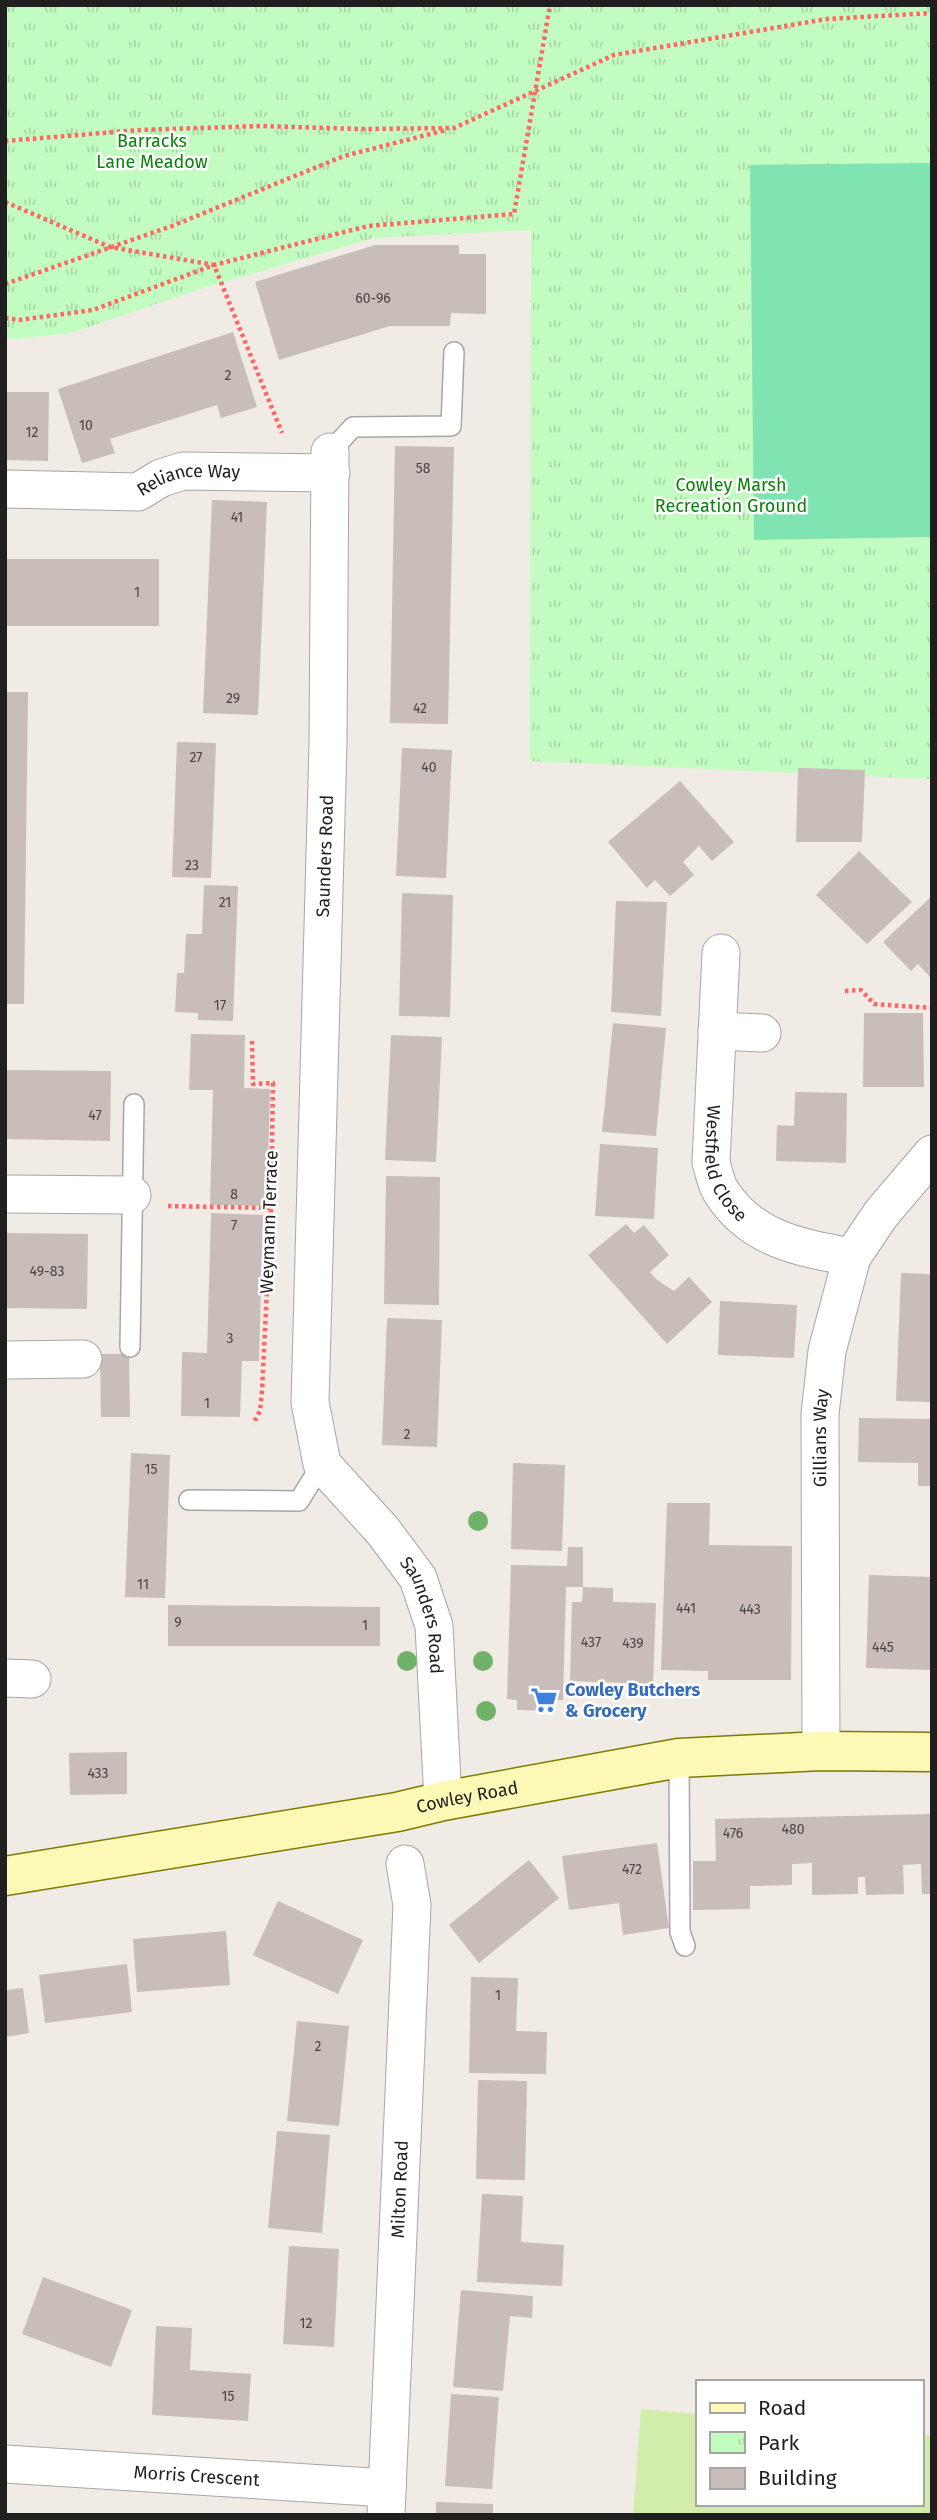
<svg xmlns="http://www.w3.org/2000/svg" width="937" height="2520" viewBox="0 0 937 2520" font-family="'Fira Sans',sans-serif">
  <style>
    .park { fill: url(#park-tufts) }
    .garden { fill: #d1eda9 }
    .pitch { fill: #7fe3b2 }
    .building { fill: #c8bdb8 }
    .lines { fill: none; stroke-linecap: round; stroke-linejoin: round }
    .lane-casing { stroke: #a6a6a6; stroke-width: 22 }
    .street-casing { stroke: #a6a6a6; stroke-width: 39 }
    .secondary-casing { stroke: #7c7c00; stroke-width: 41 }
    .path { stroke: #ff6767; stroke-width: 4.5; stroke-dasharray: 3.5 3.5; stroke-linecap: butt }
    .lane { stroke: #fff; stroke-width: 19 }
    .street { stroke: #fff; stroke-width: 37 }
    .secondary { stroke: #fcf9b7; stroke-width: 38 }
    .tree { fill: #71b26b }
    .labels { text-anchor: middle; stroke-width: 5; stroke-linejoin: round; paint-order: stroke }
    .number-label { font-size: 14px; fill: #494645 }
    .park-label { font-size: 18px; fill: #098407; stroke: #fff }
    .street-label { font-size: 18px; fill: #1f1f1f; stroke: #fff }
    .shop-label { font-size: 18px; font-weight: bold; fill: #366cbe; stroke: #fff; text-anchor: start }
  </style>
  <defs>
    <pattern id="park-tufts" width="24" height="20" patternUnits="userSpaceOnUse" patternTransform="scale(1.75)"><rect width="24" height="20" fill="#c2fcc0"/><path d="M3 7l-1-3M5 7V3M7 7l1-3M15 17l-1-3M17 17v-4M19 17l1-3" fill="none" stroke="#a6d8a5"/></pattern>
  </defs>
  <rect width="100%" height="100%" fill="#f0ebe5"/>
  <path class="park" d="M30,5H932V779L530,761L531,230L374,238L197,290L71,333L16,339L5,338V8Z"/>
  <path class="garden" d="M641,2409L697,2414V2504H921V2435L932,2436V2515H633Z"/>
  <path class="pitch" d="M932,163V537L754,540L750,165Z"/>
  <path class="building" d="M375,245H459V254H486V314L451,313L450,326H390L279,360L255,282Z
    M233,332L257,407L221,418L217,405L110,439L115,453L82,463L58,389Z
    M5,392H49L48,461L5,460Z
    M395,446L454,447L448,724L390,723Z
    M212,500L267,502L258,715L203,713Z
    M5,559H159V626H5Z
    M5,692H28L24,1004H5Z
    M177,742L216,743L211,878L172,877Z
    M402,748L452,750L446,878L396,876Z
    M798,768L865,770L862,842H796Z
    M680,781L734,842L712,861L699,846L683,862L694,875L670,896L655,880L647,888L608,842Z
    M859,851L912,902L867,944L816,895Z
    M204,885L238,886L233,1021L198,1020V1013L175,1012L177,973H184L186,934H202Z
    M402,893L453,895L450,1017L399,1016Z
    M932,896V979L918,964L911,971L883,942Z
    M616,901L667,902L661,1016L611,1012Z
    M864,1013H923L924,1087H863Z
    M613,1023L666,1028L656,1136L602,1132Z
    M191,1034L245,1035L244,1088L270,1089L267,1206L210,1205L213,1090H189Z
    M391,1035L442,1037L436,1162L385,1160Z
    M5,1070L111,1071L110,1141L5,1139Z
    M795,1092L847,1093L846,1163L776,1161L777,1125L794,1126Z
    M600,1144L658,1148L654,1219L595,1216Z
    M386,1176L440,1177L439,1305L384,1304Z
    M211,1213L263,1215L259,1361H242L240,1417L181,1416L182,1352L207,1353Z
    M626,1224L634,1233L644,1225L669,1255L650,1272L657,1280L674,1291L689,1277L712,1302L667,1344L588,1255Z
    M5,1233L88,1234L87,1309L5,1308Z
    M901,1273L932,1274V1402L896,1401Z
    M720,1301L797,1305L794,1358L718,1355Z
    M387,1318L442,1320L437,1447L382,1445Z
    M100,1354H129L130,1417H101Z
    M859,1418L932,1419V1486H918V1463L858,1462Z
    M131,1453L170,1455L165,1598L125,1597Z
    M513,1463L565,1465L562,1551L511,1549Z
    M667,1503H710L709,1545L792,1546L791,1680H708V1671L661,1670Z
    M568,1547H583V1587L613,1588V1602L656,1603L653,1684L570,1681L572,1602H582L583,1587H566L563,1700H554L553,1711L517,1710V1700L507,1699L511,1565L567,1566Z
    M869,1575L932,1577V1670L866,1668Z
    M168,1605L380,1607V1646H168Z
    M127,1752V1794L70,1795L69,1753Z
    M932,1814V1894H922L921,1864L903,1865L904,1894L866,1895L865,1877H858V1894L812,1895V1863L792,1864V1885L750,1886V1909L693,1910V1861H716L715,1819Z
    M657,1843L669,1928L623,1935L619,1903L569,1910L562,1856Z
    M529,1860L559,1898L479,1963L449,1925Z
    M278,1901L363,1940L338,1994L253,1955Z
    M226,1931L230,1985L137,1992L133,1939Z
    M127,1964L132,2012L45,2023L39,1975Z
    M471,1977L518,1978L516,2031L547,2032L546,2074L469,2073Z
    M23,1988L29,2033L5,2037V1990Z
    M297,2021L349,2026L339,2126L287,2121Z
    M478,2080L527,2081L525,2180L476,2179Z
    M277,2131L330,2135L322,2233L268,2228Z
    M482,2194L523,2196L521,2242L564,2245L562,2286L477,2282Z
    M289,2246L339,2249L334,2347L283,2344Z
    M43,2277L132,2310L111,2367L22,2334Z
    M461,2290L533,2296L532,2318L510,2316L503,2391L453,2387Z
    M156,2326L192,2328L190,2370L251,2374L248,2421L152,2415Z
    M451,2394L499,2397L492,2489L445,2486Z
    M436,2502L493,2504V2515H436Z"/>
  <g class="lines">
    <g class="lane-casing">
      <path id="lane" d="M330,452L353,427L451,426L454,352
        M130,1347L134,1104
        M189,1500L299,1501L322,1464
        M679,1758L680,1932L685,1946"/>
    </g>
    <g class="street-casing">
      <g id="street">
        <path id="s1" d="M330,452L328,744L310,1402L322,1464L383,1531L418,1578L434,1626L443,1801"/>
        <path id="s2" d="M5,489L138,492L161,478L183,471L331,473"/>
        <path id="s3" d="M721,953L711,1162C714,1172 716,1185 722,1193C752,1240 802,1248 852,1257"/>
        <path d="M717,1031L762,1033"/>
        <path d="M5,1194L132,1195"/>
        <path d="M5,1360L83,1359"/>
        <path d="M5,1678L32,1679"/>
        <path id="s4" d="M821,1751L820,1414L827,1351L852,1257L881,1214L932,1154"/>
        <path id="s5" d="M5,2464L387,2488"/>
        <path id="s6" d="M386,2515L412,1905L405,1864"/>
      </g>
    </g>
    <g class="secondary-casing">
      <g id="secondary">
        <path id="s7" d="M5,1876L397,1812L443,1801L679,1758L821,1751L932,1752"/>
      </g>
    </g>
    <path class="path" d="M5,141L139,130L261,126L361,129L454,128L614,55L827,19L932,13
      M5,202L110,247L214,265L282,433
      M5,284L172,226L344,156L446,130
      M5,318L19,320L93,310L214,265L368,226L514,214L550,5
      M845,991L861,990L874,1004L932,1008
      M252,1041L253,1084L273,1083L271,1208L262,1391L260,1411L253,1424
      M168,1206L271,1208"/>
    <use href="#lane" class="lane"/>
    <use href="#street" class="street"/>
    <use href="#secondary" class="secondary"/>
  </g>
  <g class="tree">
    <circle cx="478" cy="1521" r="10"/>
    <circle cx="407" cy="1661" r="10"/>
    <circle cx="483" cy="1661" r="10"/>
    <circle cx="486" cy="1711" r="10"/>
  </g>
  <defs>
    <g id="supermarket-bare" transform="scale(2.1)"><path d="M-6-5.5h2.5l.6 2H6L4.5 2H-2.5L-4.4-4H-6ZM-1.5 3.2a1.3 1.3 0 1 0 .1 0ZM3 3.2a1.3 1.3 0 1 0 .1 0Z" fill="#3f7fe0" stroke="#fff" stroke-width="2.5" paint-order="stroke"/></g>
  </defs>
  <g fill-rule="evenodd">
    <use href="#supermarket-bare" x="544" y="1700"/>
  </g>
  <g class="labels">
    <g class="number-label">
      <text x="373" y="303">60-96</text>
      <text x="228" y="380">2</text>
      <text x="86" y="430">10</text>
      <text x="32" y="437">12</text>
      <text x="423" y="473">58</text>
      <text x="237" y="522">41</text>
      <text x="137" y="597">1</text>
      <text x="233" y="703">29</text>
      <text x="420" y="713">42</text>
      <text x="196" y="762">27</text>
      <text x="429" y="772">40</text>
      <text x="192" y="870">23</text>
      <text x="225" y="907">21</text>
      <text x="220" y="1010">17</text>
      <text x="95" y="1120">47</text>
      <text x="234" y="1199">8</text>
      <text x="234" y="1230">7</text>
      <text x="47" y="1276">49-83</text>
      <text x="230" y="1343">3</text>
      <text x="207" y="1408">1</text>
      <text x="407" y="1439">2</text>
      <text x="151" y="1474">15</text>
      <text x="143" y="1589">11</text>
      <text x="686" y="1613">441</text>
      <text x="750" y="1614">443</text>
      <text x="178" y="1627">9</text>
      <text x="365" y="1630">1</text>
      <text x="591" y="1647">437</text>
      <text x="633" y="1648">439</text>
      <text x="883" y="1652">445</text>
      <text x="98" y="1778">433</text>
      <text x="793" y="1834">480</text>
      <text x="733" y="1838">476</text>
      <text x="632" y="1874">472</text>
      <text x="498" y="2000">1</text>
      <text x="318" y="2051">2</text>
      <text x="306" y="2328">12</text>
      <text x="228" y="2401">15</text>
    </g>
    <g class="park-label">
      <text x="152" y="147">Barracks<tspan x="152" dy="21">Lane Meadow</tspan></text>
      <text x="731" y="491">Cowley Marsh<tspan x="731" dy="21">Recreation Ground</tspan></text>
    </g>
    <g class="street-label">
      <text dy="6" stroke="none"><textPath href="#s2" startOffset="187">Reliance Way</textPath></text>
      <text transform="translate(325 856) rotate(-88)" y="6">Saunders Road</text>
      <text dy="6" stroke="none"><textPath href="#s3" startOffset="214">Westfield Close</textPath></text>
      <text transform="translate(269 1222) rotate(-88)" y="6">Weymann Terrace</text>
      <text dy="6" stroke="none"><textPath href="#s4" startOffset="313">Gillians Way</textPath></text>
      <text dy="6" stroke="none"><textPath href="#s1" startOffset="1200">Saunders Road</textPath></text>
      <text dy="6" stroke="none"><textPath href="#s7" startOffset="469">Cowley Road</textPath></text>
      <text dy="6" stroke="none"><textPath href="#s6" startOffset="326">Milton Road</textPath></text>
      <text dy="6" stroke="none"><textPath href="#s5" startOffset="192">Morris Crescent</textPath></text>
    </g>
    <g class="shop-label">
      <text x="565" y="1696">Cowley Butchers<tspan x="565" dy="21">&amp; Grocery</tspan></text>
    </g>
  </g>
  <rect width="937" height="2520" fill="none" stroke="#1f1f1f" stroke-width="14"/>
  <rect x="696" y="2380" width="228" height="126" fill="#ffffff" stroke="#a5a5a5" stroke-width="2"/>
  <rect x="710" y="2403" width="35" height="10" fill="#fcf9b7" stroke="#a5a5a5" stroke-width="2"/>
  <text x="758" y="2415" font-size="21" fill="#1f1f1f">Road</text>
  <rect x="710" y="2432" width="35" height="21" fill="url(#park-tufts)" stroke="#a5a5a5" stroke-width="2"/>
  <text x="758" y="2450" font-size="21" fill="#1f1f1f">Park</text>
  <rect x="710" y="2468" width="35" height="21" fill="#c8bdb8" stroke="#a5a5a5" stroke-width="2"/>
  <text x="758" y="2485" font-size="21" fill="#1f1f1f">Building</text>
</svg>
